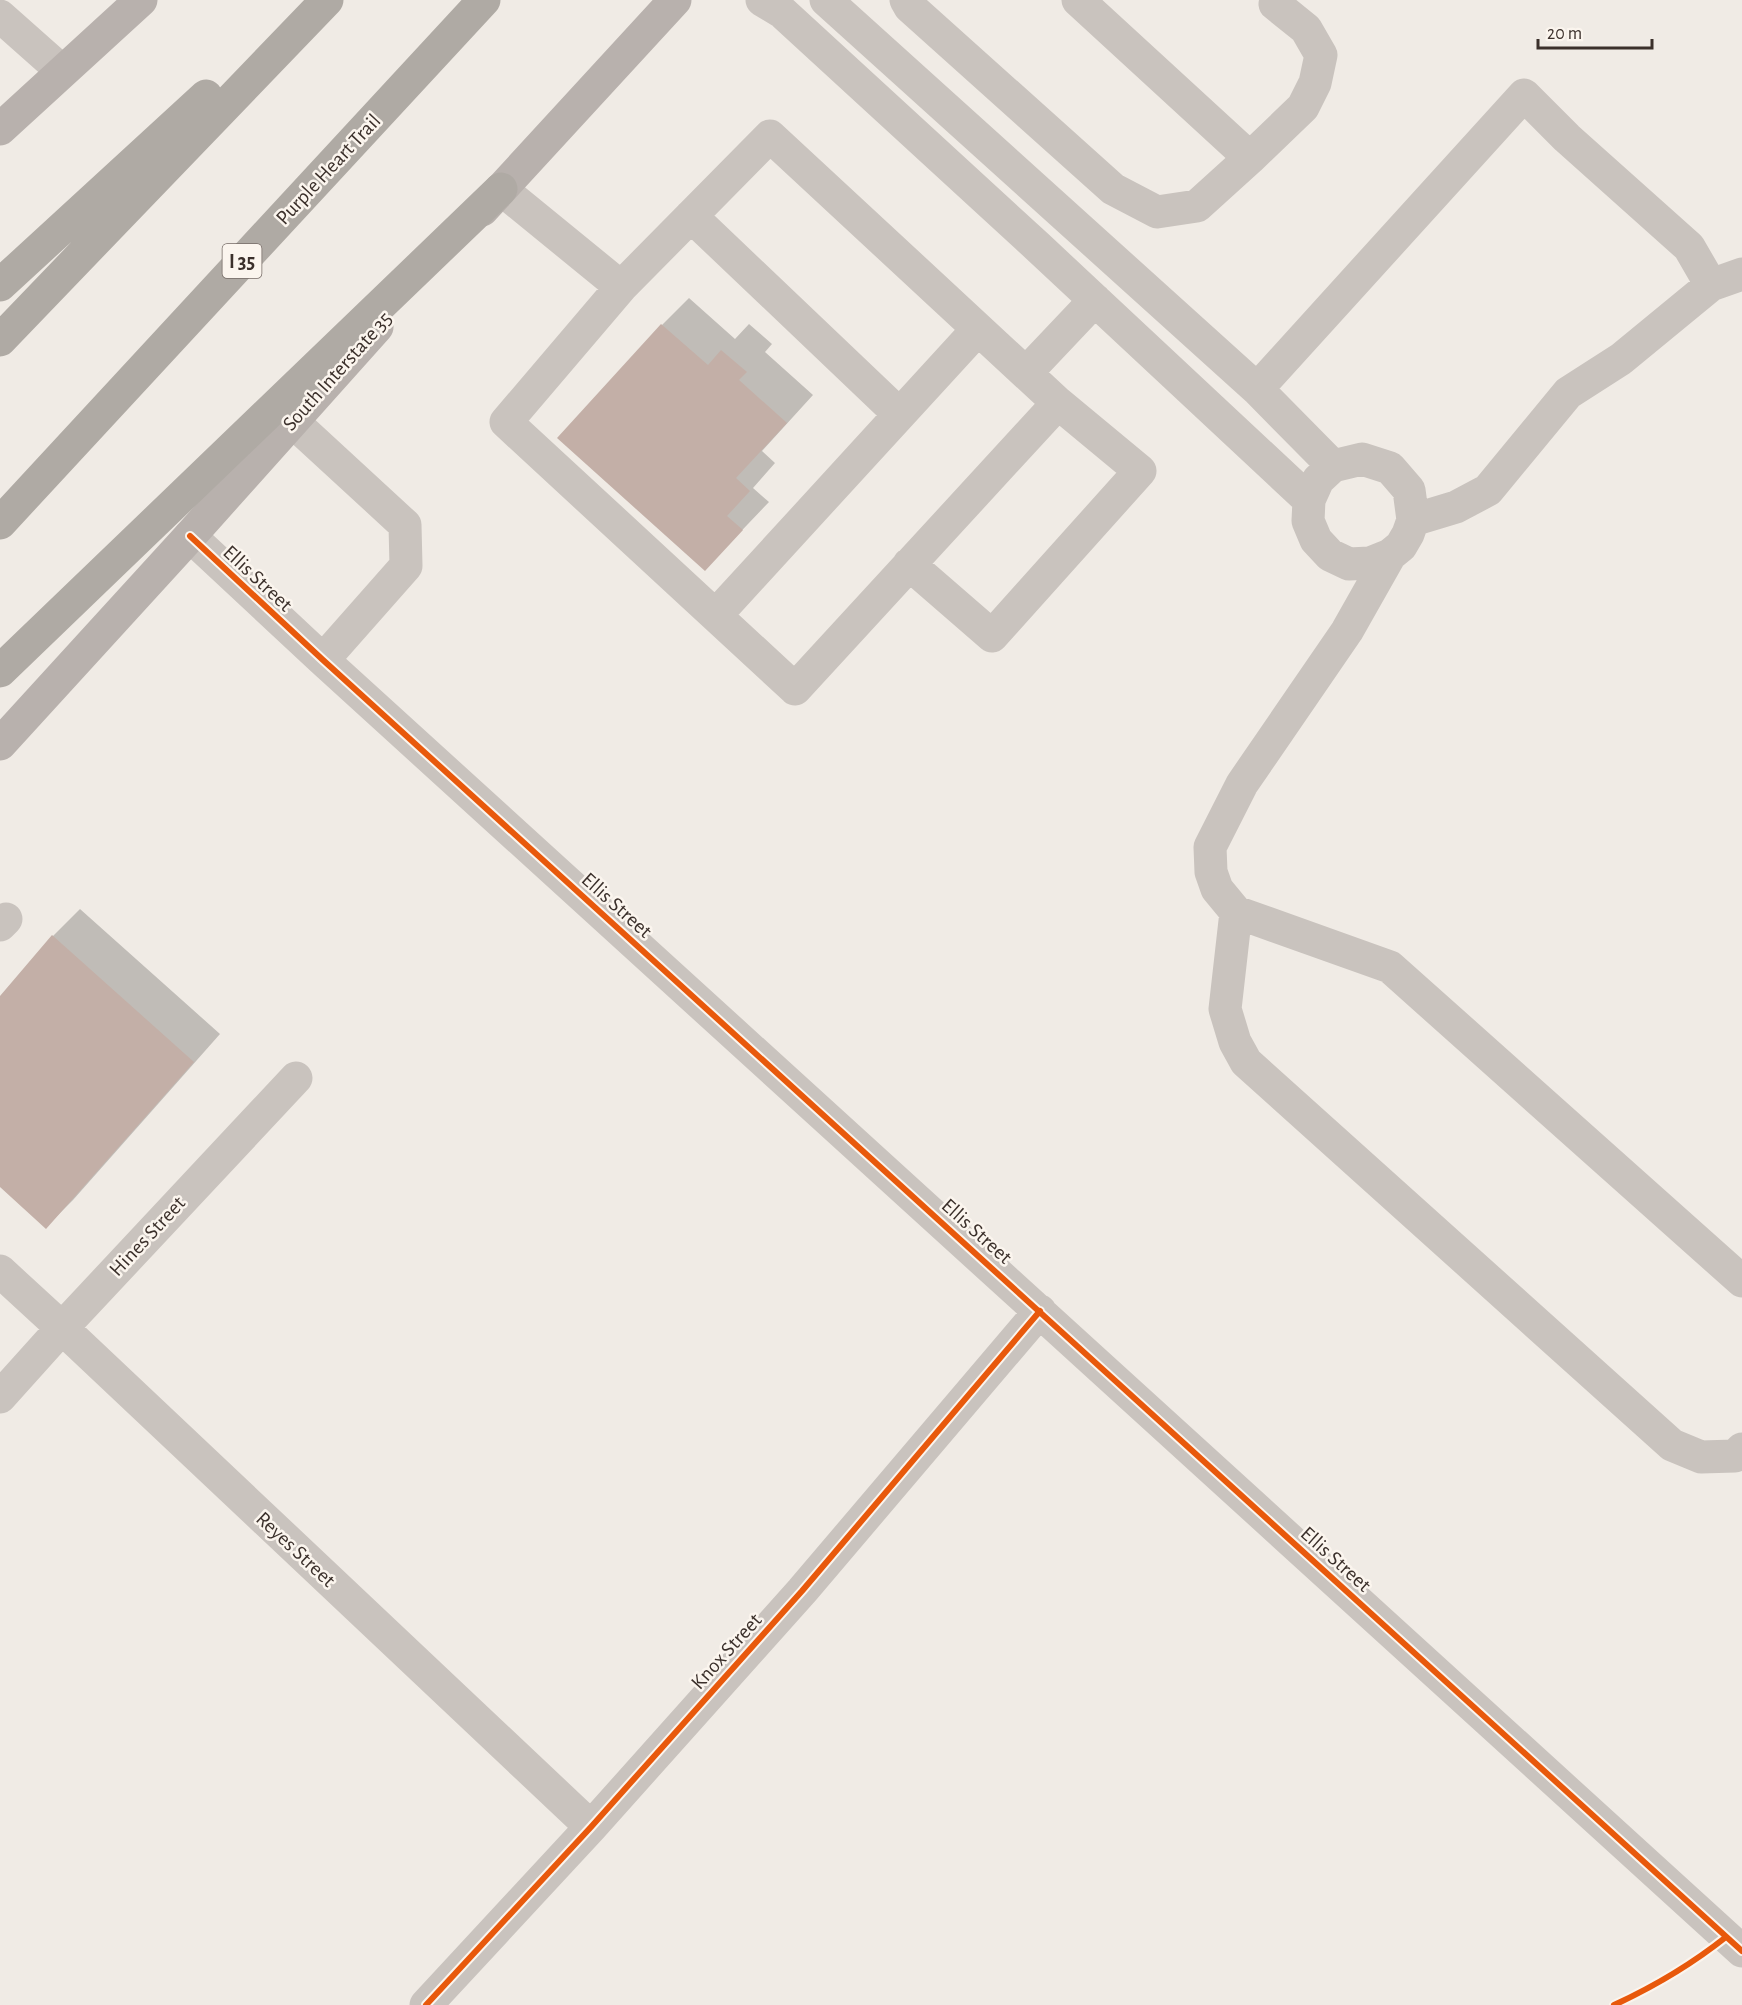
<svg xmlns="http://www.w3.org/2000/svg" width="1742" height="2005" viewBox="0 0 1742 2005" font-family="'Alegreya Sans',sans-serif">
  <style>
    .shadow { fill: #0003 }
    .building { fill: #c3afa7 }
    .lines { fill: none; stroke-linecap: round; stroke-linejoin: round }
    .minor { stroke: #c9c3be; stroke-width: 33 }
    .major { stroke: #b8b1ad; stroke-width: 33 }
    .highway { stroke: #afaaa4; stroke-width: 33 }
    .cycleway-casing { stroke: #fbf5ee; stroke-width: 10 }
    .cycleway { stroke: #e8590c; stroke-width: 6 }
    .labels { text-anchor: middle; stroke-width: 5; stroke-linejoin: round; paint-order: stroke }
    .shield { fill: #fbf5ee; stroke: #756b66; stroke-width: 1.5 }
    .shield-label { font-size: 20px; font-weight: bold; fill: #3b302b }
    .street-label { font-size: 21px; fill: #3b302b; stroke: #fbf5ee }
  </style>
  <rect width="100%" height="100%" fill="#f0ebe5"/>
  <path class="shadow" d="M689,298L735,339L749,324L772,344L765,352L813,395L762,451L775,463L753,488L769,502L705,569L662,325Z
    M80,909L220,1034L73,1200L46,1227L0,1185V998L53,936Z"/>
  <path class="building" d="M661,324L708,365L721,350L747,372L739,380L787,423L736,478L750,491L727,516L743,530L705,571L557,438Z
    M52,935L194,1062L46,1229L0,1187V996Z"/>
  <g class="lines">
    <path class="minor" d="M762,0L782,12L1038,247L1309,500L1308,521L1316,540L1330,555L1349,564L1370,563L1390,555L1401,546L1408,534L1413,520L1409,490L1390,468L1362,459L1333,466L1318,480L1309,500
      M826,0L1257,389L1333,466
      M906,0L910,7L1113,189L1157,212L1197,206L1250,158L1303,107L1315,83L1321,55L1306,29L1275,4
      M1078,0L1250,158
      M0,16L62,71
      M770,136L1058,403L795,689L506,422L621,287Z
      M501,189L621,287
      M691,216L899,414
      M1026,373L1095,300
      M1257,389L1524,95L1567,138L1689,247L1711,285
      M292,421L405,525L406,566L323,660
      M1413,520L1456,507L1488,490L1568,393L1621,359L1711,285L1742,274
      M190,536L323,660L1742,1951
      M1390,555L1347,631L1242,784L1210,847L1211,872L1217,889L1236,912L1390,967L1742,1281
      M909,564L992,636L1140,471L1058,403
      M716,615L978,329
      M1236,912L1225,1009L1235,1042L1246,1062L1672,1445L1701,1457L1735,1456L1742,1449
      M0,925L6,919
      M0,1271L62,1328L591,1827
      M0,1397L62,1328L296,1078
      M426,2005L591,1827L802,1591L1040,1311"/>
    <path class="major" d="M0,129L141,0
      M482,210L675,0
      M0,744L190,536L377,327"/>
    <path class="highway" d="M0,285L206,96
      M0,340L327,0
      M0,523L484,0
      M0,671L501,189"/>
    <g class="cycleway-casing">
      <path id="cycleway" d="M190,536L323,660L1742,1951
        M426,2005L591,1827L802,1591L1040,1311
        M1614,2005C1653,1987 1692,1964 1726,1937"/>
    </g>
    <use href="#cycleway" class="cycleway"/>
  </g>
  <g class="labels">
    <rect class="shield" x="222.5" y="244" width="39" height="34" rx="4.5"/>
    <g class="shield-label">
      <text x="242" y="268">I 35</text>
    </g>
    <g class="street-label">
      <text transform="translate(328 169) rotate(-47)" y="7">Purple Heart Trail</text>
      <text transform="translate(337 371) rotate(-48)" y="7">South Interstate 35</text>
      <text transform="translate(258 578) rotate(43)" y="7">Ellis Street</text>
      <text transform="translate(617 905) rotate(42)" y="7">Ellis Street</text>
      <text transform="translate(977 1231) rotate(42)" y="7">Ellis Street</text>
      <text transform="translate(147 1236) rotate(-47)" y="7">Hines Street</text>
      <text transform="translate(296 1549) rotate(43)" y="7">Reyes Street</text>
      <text transform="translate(1336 1559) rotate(42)" y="7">Ellis Street</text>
      <text transform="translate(726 1651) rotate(-48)" y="7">Knox Street</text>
    </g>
  </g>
  <path d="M1538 39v9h114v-9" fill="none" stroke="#3b302b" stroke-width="3"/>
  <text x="1547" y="39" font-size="18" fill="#3b302b" stroke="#fbf5ee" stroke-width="4.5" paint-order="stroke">20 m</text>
</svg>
